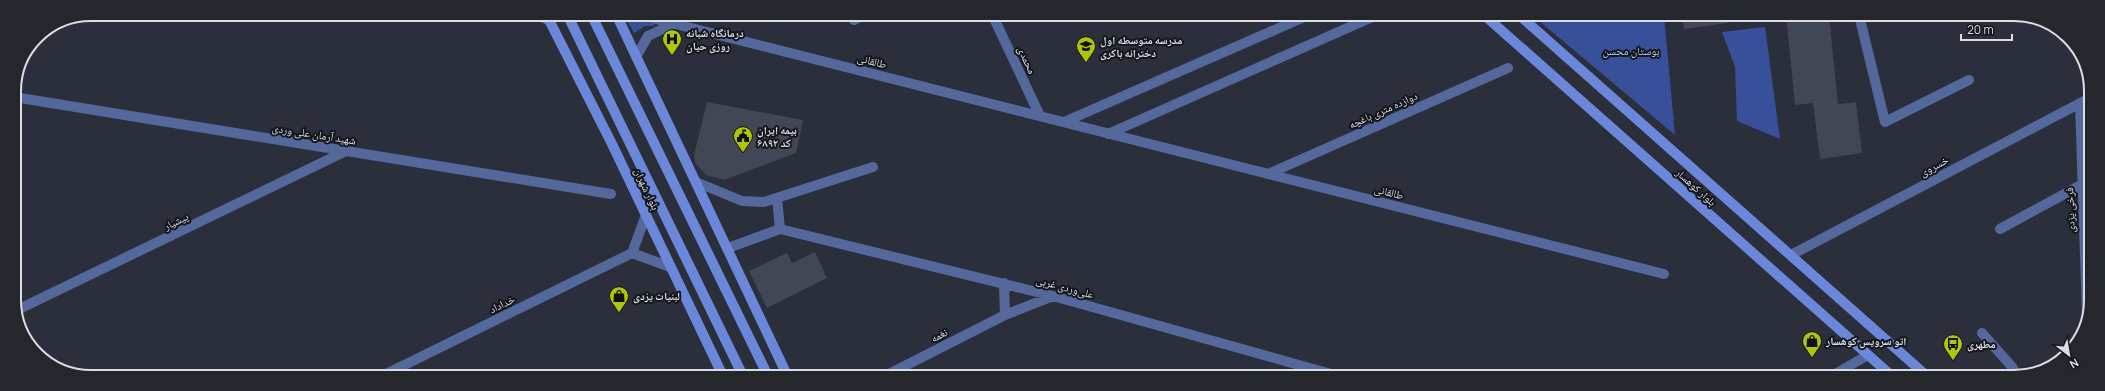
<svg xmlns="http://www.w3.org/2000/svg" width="2105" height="391" viewBox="0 0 2105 391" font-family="Manrope,'Noto Naskh Arabic',sans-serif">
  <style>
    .green { fill: #38509a }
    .building { fill: #414754 }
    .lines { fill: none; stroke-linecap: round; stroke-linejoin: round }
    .minor { stroke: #55689c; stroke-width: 10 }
    .secondary { stroke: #6a87d9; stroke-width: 10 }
    .labels { text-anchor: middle; stroke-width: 4; stroke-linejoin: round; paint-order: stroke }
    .poi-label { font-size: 11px; font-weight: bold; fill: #dadde6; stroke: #15171d; text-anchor: start }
    .park-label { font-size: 11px; fill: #bbccf7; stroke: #15171d }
    .street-label { font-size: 11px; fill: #dadde6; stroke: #15171d }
    .rim { fill: none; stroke: #dadde6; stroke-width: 2 }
  </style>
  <rect width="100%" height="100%" fill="#2a2f3b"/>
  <path class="green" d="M1532,15H1664L1675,135Z
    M629,18L642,19V21L655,24L653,26H645L634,33L628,22Z
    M1765,27L1780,139L1737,121L1735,67L1722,32Z"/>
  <path class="building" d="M1682,15H1728V23L1684,29Z
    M1786,15H1829L1838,104L1856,102L1862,153L1820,159L1813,103L1795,105Z
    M707,102L803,120L796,153L724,180L706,175L695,163L694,155Z
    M815,252L827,278L767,308L749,271L787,253L792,263Z"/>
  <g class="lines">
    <path class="minor" d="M535,14L548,20
      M636,14L1664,274
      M992,14L1040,116
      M1859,15L1885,122L1969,80
      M854,20L865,14
      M636,57L648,36L673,24
      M14,97L611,194
      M2080,103L2087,317
      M1064,122L1311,14
      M1108,134L1379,14
      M1268,174L1508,68
      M696,182L742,201L764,202L873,167
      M777,198L780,229
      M646,215L632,253L670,267
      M2000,229L2081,185
      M728,248L780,229L1053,296L1342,377
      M1791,255L2090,98
      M1004,283L1005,315
      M15,311L346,151
      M1982,333L2013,368L2015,377
      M382,376L632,253
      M883,377L1005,315L1053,296
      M1830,377L1868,355"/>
    <path class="secondary" d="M546,14L612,144L723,376
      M567,14L743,376
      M591,14L768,376
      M616,14L788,377
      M1483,14L1893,377
      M1519,15L1928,377"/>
  </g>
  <defs>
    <g id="hospital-pin" transform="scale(1)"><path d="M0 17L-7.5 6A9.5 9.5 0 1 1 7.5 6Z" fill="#aec509" stroke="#15171d"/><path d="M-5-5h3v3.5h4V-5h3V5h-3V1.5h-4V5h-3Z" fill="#111"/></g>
    <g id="school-pin" transform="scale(1)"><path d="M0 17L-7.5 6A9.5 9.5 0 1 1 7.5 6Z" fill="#aec509" stroke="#15171d"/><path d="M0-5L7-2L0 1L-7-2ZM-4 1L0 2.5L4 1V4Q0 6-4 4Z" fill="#111"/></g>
    <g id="civic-pin" transform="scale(1)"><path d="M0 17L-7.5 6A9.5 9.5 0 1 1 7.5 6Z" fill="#aec509" stroke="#15171d"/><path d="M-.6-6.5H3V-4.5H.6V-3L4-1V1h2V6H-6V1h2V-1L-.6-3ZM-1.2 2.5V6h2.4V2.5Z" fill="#111"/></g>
    <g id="shop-pin" transform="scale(1)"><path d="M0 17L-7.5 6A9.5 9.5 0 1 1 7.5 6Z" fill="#aec509" stroke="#15171d"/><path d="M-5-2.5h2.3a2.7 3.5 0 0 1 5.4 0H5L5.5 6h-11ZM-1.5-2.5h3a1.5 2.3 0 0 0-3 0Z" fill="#111"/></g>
    <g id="bus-pin" transform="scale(1)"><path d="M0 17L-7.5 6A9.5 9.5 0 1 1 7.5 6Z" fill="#aec509" stroke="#15171d"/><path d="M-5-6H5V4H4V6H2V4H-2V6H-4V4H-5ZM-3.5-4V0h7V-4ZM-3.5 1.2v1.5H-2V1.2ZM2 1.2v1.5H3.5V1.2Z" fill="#111"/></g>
  </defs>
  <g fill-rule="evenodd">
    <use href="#hospital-pin" x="672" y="39"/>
    <use href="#school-pin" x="1086" y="46"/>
    <use href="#civic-pin" x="743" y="136"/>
    <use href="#shop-pin" x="619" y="296"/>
    <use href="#shop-pin" x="1812" y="341"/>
    <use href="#bus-pin" x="1953" y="344"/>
  </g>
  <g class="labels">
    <g class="poi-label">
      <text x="686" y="37">درمانگاه شبانه<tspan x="686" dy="13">روزی حیان</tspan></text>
      <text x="1100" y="44">مدرسه متوسطه اول<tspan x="1100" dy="13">دخترانه باکری</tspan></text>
      <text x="757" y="134">بیمه ایران<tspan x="757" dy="13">کد ۶۸۹۲</tspan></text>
      <text x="633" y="300">لبنیات یزدی</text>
      <text x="1826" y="345">اتو سرویس کوهسار</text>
      <text x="1967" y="348">مطهری</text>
    </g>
    <g class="park-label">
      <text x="1631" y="55">بوستان محسن</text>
    </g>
    <g class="street-label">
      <text transform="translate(1027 60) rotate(65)" y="4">محمدی</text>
      <text transform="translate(872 61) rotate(14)" y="4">طالقانی</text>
      <text transform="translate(1383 110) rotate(-24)" y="4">دوازده متری باغچه</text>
      <text transform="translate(314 134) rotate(9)" y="4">شهید آرمان علی وردی</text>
      <text transform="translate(1934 166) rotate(-28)" y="4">خسروی</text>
      <text transform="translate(1696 187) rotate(42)" y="4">بلوار کوهسار</text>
      <text transform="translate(647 189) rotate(65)" y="4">بلوار شهران</text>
      <text transform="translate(1389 192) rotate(14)" y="4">طالقانی</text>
      <text transform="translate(2070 210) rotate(-92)" y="4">فرخی یزدی</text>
      <text transform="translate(176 221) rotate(-26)" y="4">پیشیار</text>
      <text transform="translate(1065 287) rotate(15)" y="4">علی‌وردی غربی</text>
      <text transform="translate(502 304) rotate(-26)" y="4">خداداد</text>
      <text transform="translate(939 335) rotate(-27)" y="4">نغمه</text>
    </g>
  </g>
  <path d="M0 0H2105V391H0ZM91 21H2014A70 70 0 0 1 2084 91V300A70 70 0 0 1 2014 370H91A70 70 0 0 1 21 300V91A70 70 0 0 1 91 21Z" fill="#25272d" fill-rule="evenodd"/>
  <path class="rim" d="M91 21H2014A70 70 0 0 1 2084 91V300A70 70 0 0 1 2014 370H91A70 70 0 0 1 21 300V91A70 70 0 0 1 91 21Z"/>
  <g transform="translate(2069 355) rotate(149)" stroke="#15171d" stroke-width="3" paint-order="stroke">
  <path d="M0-3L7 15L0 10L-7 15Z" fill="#dadde6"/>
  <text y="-6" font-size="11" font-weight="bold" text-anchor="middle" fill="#dadde6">N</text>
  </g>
  <path d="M1961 34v6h51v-6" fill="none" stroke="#dadde6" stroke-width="2"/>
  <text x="1967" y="34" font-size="12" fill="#dadde6" stroke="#15171d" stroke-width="3" paint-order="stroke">20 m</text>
</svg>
